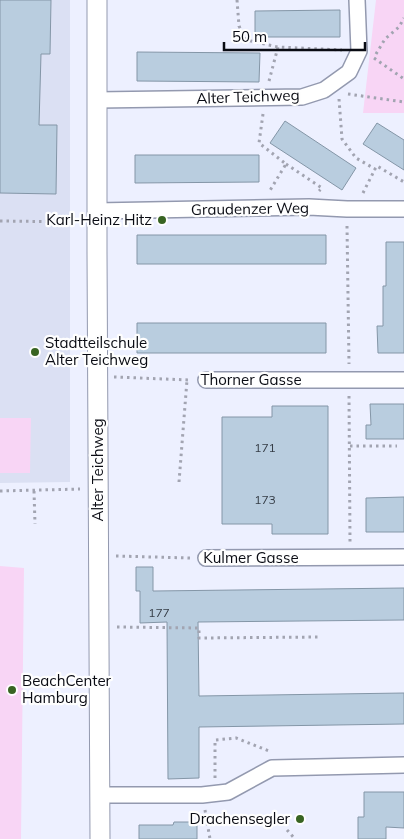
<svg xmlns="http://www.w3.org/2000/svg" width="404" height="839" viewBox="0 0 404 839" font-family="Mulish,sans-serif">
  <style>
    .built { fill: #dbe0f3 }
    .green { fill: #f8d5f5 }
    .building { fill: #b9cddf; stroke: #8496a7 }
    .lines { fill: none; stroke-linecap: round; stroke-linejoin: round }
    .minor-casing { stroke: #9399af; stroke-width: 18 }
    .tertiary-casing { stroke: #9399af; stroke-width: 21 }
    .path { stroke: #a2a4b1; stroke-width: 3; stroke-dasharray: 2.5 4; stroke-linecap: butt }
    .minor { stroke: #fff; stroke-width: 15 }
    .tertiary { stroke: #fff; stroke-width: 19 }
    .poi-dot { fill: #386422; stroke: #fefefe; stroke-width: 2 }
    .labels { text-anchor: middle; stroke-width: 4.5; stroke-linejoin: round; paint-order: stroke }
    .number-label { font-size: 12px; fill: #353c46 }
    .street-label { font-size: 15px; fill: #090b13; stroke: #fefefe }
    .poi-label { font-size: 15px; fill: #090b13; stroke: #fefefe; text-anchor: end }
  </style>
  <rect width="100%" height="100%" fill="#edf0ff"/>
  <path class="built" d="M0,0H70V482L0,483Z"/>
  <path class="green" d="M376,0H404V113H363Z
    M0,418H31L30,473H0Z
    M0,566L24,568L21,839H0Z"/>
  <path class="building" d="M0,0H51L50,54H41L39,125H57L56,194L0,193Z
    M340,10V37H255V11Z
    M137,52L260,53L259,82L137,81Z
    M285,121L356,168L342,190L270,143Z
    M377,123L404,140V170L363,144Z
    M135,155H259V182L135,183Z
    M137,235H326V264H137Z
    M386,242H404V353H378L377,326H383V286H386Z
    M137,323H326V353H137Z
    M370,404H404V439H366V425H371Z
    M272,406H328V534H272V524H222V417H272Z
    M404,497V532H366V498Z
    M136,567H153V591L404,588V620L198,622L199,696L404,693V724L199,727V778L168,779L167,622L140,623V591H136Z
    M364,792H404V828L386,827V839H358V817H364Z
    M174,822H197V839H139V825H173Z"/>
  <g class="lines">
    <g class="minor-casing">
      <path id="minor" d="M97,100L302,97L324,90L349,72L359,51L357,0
        M96,211L309,207L347,209H404
        M206,380H404
        M206,558L404,557
        M100,795H202L228,792L272,768L404,765"/>
    </g>
    <g class="tertiary-casing">
      <path id="tertiary" d="M97,0V251L100,839"/>
    </g>
    <path class="path" d="M237,0L239,26L246,40L278,47
      M376,54L385,39L399,27L404,18
      M374,58L404,79
      M269,81L278,47L342,50
      M348,94L404,102
      M339,99L342,139L356,158L375,169L377,166L404,182
      M263,114L259,143L286,164L269,192
      M286,164L322,188L319,191
      M363,193L375,169
      M0,221L78,222
      M347,226L349,364
      M114,377L190,380
      M349,396L350,542
      M350,446H397
      M179,482L187,380
      M0,491L80,489
      M34,491L35,524
      M116,556L190,558
      M117,627L199,628V638L321,637
      M215,778V740L236,738L269,751
      M205,810L210,839
      M287,830L295,839"/>
    <use href="#minor" class="minor"/>
    <use href="#tertiary" class="tertiary"/>
  </g>
  <g class="poi-dot">
    <circle cx="162" cy="220" r="5"/>
    <circle cx="35" cy="352" r="5"/>
    <circle cx="12" cy="690" r="5"/>
    <circle cx="300" cy="819" r="5"/>
  </g>
  <g class="labels">
    <g class="number-label">
      <text x="265" y="452">171</text>
      <text x="265" y="504">173</text>
      <text x="159" y="617">177</text>
    </g>
    <g class="street-label">
      <text transform="translate(248 97) rotate(-2)" y="5">Alter Teichweg</text>
      <text transform="translate(250 209) rotate(-1)" y="5">Graudenzer Weg</text>
      <text x="251" y="385">Thorner Gasse</text>
      <text transform="translate(98 470) rotate(-90)" y="5">Alter Teichweg</text>
      <text x="251" y="563">Kulmer Gasse</text>
    </g>
    <g class="poi-label">
      <text x="152" y="225">Karl-Heinz Hitz</text>
      <text x="45" y="348" text-anchor="start">Stadtteilschule<tspan x="45" dy="17">Alter Teichweg</tspan></text>
      <text x="22" y="686" text-anchor="start">BeachCenter<tspan x="22" dy="17">Hamburg</tspan></text>
      <text x="290" y="824">Drachensegler</text>
    </g>
  </g>
  <path d="M224 42v8h141v-8" fill="none" stroke="#090b13" stroke-width="2.5"/>
  <text x="232" y="42" font-size="15" fill="#090b13" stroke="#fefefe" stroke-width="4" paint-order="stroke">50 m</text>
</svg>
